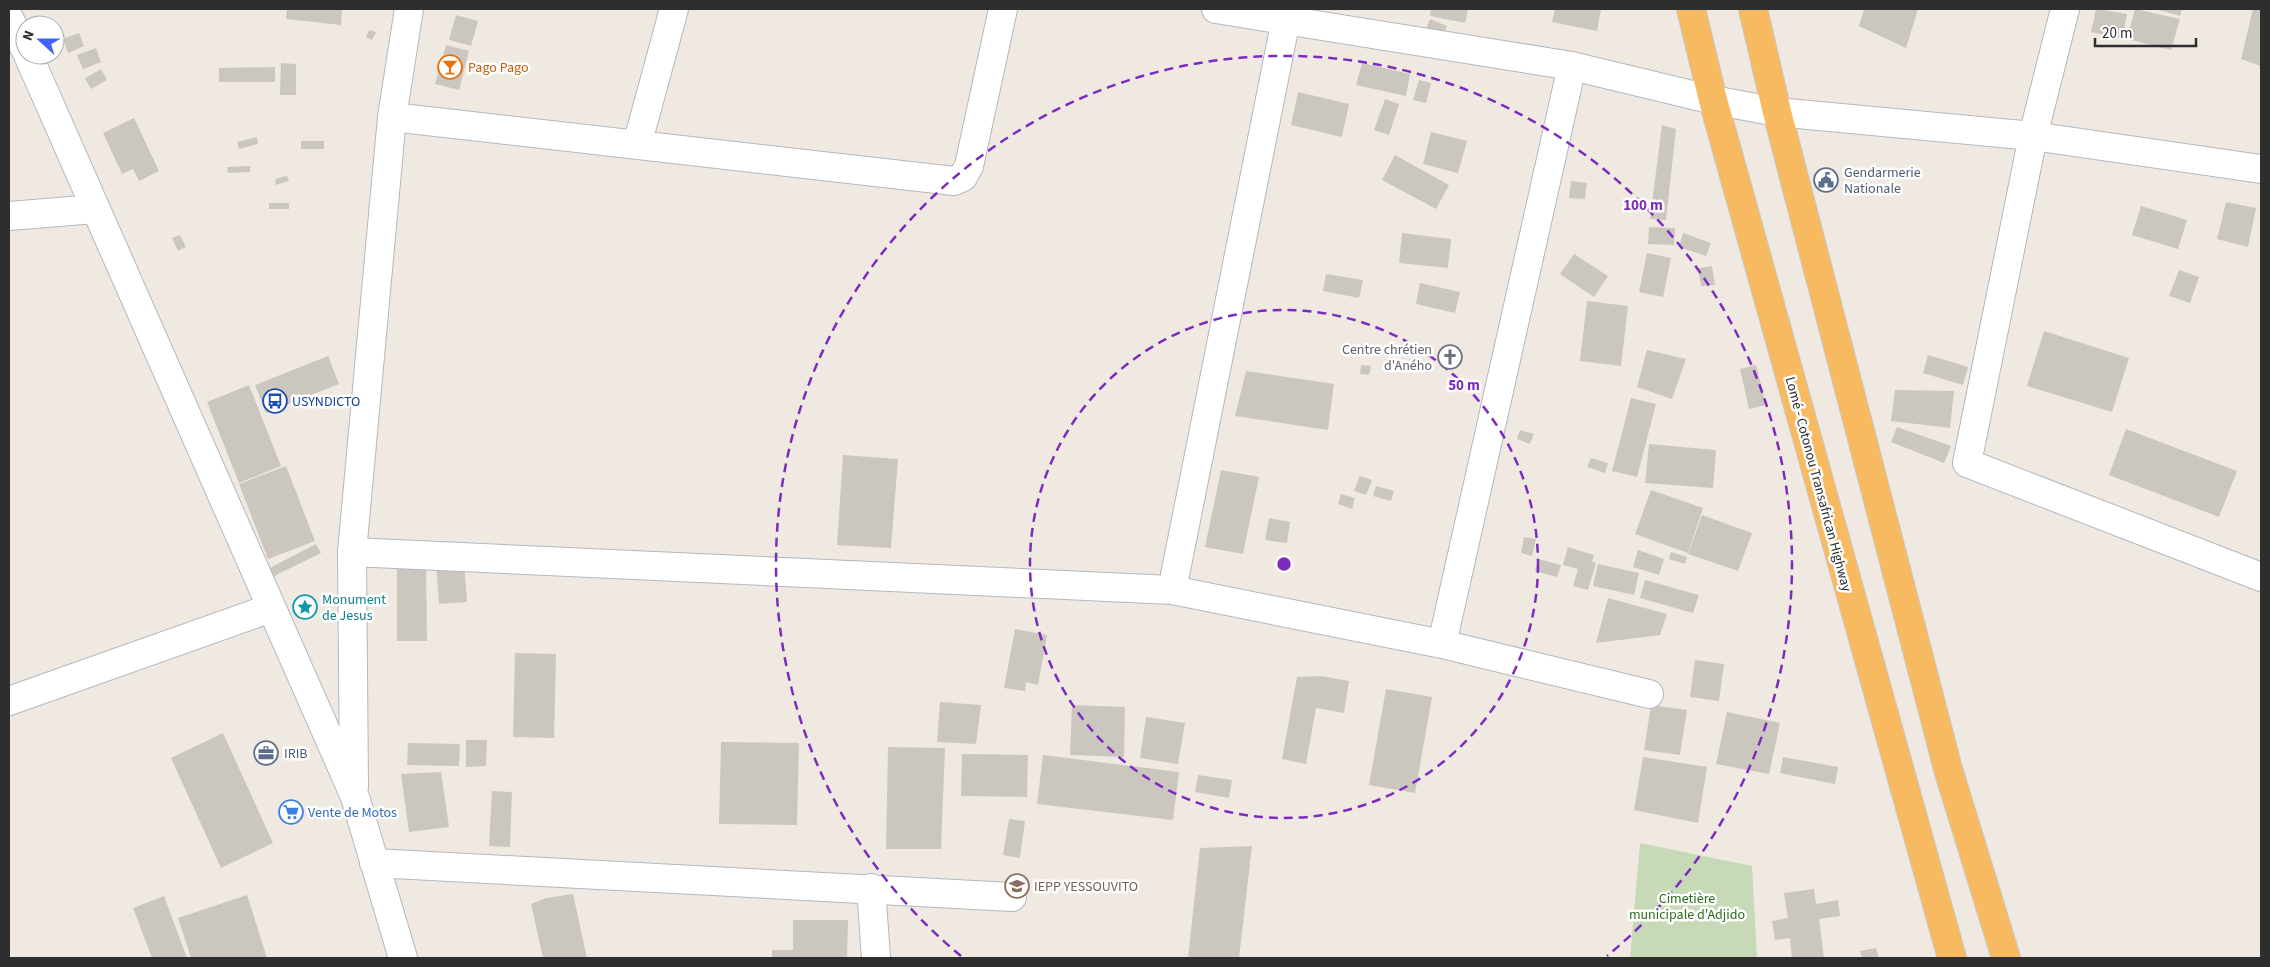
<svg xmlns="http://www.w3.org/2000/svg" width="2270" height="967" viewBox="0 0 2270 967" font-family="'Source Sans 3',sans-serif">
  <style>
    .cemetery { fill: #c8d9b8 }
    .building { fill: #cbc7bf }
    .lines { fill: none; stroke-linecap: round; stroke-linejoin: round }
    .minor-casing { stroke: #b4b7c1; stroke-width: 30 }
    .tertiary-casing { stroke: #b4b7c1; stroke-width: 30 }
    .trunk-casing { stroke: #c9c9c9; stroke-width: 30 }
    .minor { stroke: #fff; stroke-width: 28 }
    .tertiary { stroke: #fff; stroke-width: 28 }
    .trunk { stroke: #f8ba60; stroke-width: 28 }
    .ring { fill: none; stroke: #7b2cbf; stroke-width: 2.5; stroke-dasharray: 9 6 }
    .labels { text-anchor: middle; stroke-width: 5; stroke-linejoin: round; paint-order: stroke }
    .food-label { font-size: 14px; fill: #c56008; stroke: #fff; text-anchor: start }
    .service-label { font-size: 14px; fill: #4e5e75; stroke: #fff; text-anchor: start }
    .worship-label { font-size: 14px; fill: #5b616d; stroke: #fff; text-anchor: end }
    .transit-label { font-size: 14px; fill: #164399; stroke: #fff; text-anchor: start }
    .street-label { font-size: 14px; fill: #2e2e2e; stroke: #fff }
    .culture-label { font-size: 14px; fill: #0d838f; stroke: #fff; text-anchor: start }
    .shop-label { font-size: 14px; fill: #366cbe; stroke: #fff; text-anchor: start }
    .education-label { font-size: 14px; fill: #785e54; stroke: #fff; text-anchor: start }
    .park-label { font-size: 14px; fill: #2c6e1b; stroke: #fff }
    .centre { fill: #7b2cbf; stroke: #fff; stroke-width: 2.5 }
    .ring-label { font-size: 15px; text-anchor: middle; font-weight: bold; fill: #7b2cbf; stroke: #fff; stroke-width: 5; stroke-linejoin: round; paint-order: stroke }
  </style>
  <rect width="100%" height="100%" fill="#efe9e1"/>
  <path class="cemetery" d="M1640,843L1752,866L1757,958H1630Z"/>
  <path class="building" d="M287,9H342L341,25L286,19Z
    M1431,9H1468L1465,23L1430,16Z
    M1555,9H1601L1597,31L1552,22Z
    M1864,9H1918L1906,48L1859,26Z
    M2096,9L2127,14L2122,39L2091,32Z
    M2135,9L2180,19L2171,50L2127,39Z
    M2155,9H2182L2180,16Z
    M2253,9H2261V66L2241,59Z
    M456,15L478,21L471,46L449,40Z
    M1430,19L1447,26L1443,36L1426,29Z
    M369,30L376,32L372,40L366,37Z
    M79,33L84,46L68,53L63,39Z
    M446,45L469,51L459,90L435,84Z
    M96,48L101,62L83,69L77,55Z
    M281,63L296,64V95H280Z
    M1362,63L1410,74L1406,96L1356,85Z
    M275,67V82H219V68Z
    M101,69L107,80L91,89L85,78Z
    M1419,80L1431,83L1426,103L1413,100Z
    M1298,92L1349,104L1342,137L1291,125Z
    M1385,99L1399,104L1389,135L1374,130Z
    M134,118L159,171L139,181L133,169L122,174L103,133Z
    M1662,125L1676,129L1666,220L1650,219Z
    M1431,132L1467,141L1458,173L1423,164Z
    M257,137L258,144L239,149L237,142Z
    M301,141H324V149H301Z
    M1395,155L1449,185L1436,209L1382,180Z
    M250,166V172L228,173L227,167Z
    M287,176L289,181L276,185L275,179Z
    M1571,181L1587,183L1585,199L1569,198Z
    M2226,202L2256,208L2248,247L2217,239Z
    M269,203H289V209H269Z
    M2141,206L2187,220L2178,249L2132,235Z
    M1649,227L1675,228L1674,245L1648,244Z
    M1402,233L1451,239L1448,268L1399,263Z
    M1683,233L1711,243L1706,256L1679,247Z
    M180,235L186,247L178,251L172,238Z
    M1647,253L1671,258L1663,297L1639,292Z
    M1574,254L1608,276L1594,297L1560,274Z
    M1712,266L1715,285L1701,286L1698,268Z
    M2179,270L2199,277L2190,303L2169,296Z
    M1326,274L1363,280L1359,298L1323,291Z
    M1420,283L1460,292L1455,313L1416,304Z
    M1587,301L1628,306L1621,366L1580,361Z
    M2044,331L2129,358L2112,412L2027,386Z
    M1647,350L1686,359L1672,399L1637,387Z
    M1928,355L1968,367L1963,385L1923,373Z
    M328,356L339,384L266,413L255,385Z
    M1361,365L1371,366L1369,375L1360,374Z
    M1756,365L1766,405L1749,409L1740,369Z
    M1246,371L1334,384L1328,430L1235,416Z
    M249,385L281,466L239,483L207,402Z
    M1895,390L1954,391L1950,428L1891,421Z
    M1631,398L1656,404L1637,477L1612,471Z
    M1897,427L1951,446L1944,463L1891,442Z
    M2126,429L2237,471L2219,517L2109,475Z
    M1520,430L1534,434L1530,444L1517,439Z
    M1649,444L1716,450L1713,488L1645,483Z
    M843,455L898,459L891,548L837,545Z
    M1591,458L1608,463L1605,473L1587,467Z
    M286,466L315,541L268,559L239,484Z
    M1221,470L1259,477L1243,554L1205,547Z
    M1360,476L1372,480L1366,495L1354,491Z
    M1376,486L1394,491L1391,501L1373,496Z
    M1651,490L1703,508L1688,553L1635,534Z
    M1341,494L1355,498L1352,509L1338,504Z
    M1702,515L1752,533L1738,571L1688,554Z
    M1269,518L1290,522L1287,543L1265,540Z
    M1524,537L1536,539L1532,556L1521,553Z
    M316,544L321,553L268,579L264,571Z
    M1568,547L1594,555L1592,562L1596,563L1588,590L1573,586L1578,569L1563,565Z
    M1638,550L1664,559L1659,575L1633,567Z
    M1671,552L1687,557L1685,564L1669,559Z
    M1538,559L1561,565L1557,577L1535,571Z
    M464,563L467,602L439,604L436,565Z
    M1598,564L1639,573L1634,595L1593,586Z
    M426,566L427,641H397V567Z
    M1645,580L1699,595L1693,613L1640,598Z
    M1608,598L1667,614L1660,635L1596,643Z
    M1015,629L1047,635L1038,685L1026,682L1025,691L1004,688Z
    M515,653L556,654L554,738L513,737Z
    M1695,660L1724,664L1719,701L1690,697Z
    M1321,676L1349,681L1344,713L1316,708L1306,764L1282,759L1297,677Z
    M1386,689L1432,697L1415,793L1369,785Z
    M940,702L981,705L976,744L937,742Z
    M1072,705L1125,707L1124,757L1070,755Z
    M1651,705L1687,710L1680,755L1644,750Z
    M1727,712L1780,723L1769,774L1716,764Z
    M1146,717L1185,723L1178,764L1140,758Z
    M223,733L273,843L221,868L171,758Z
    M466,740H487L486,766L466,767Z
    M721,742L799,743L797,825L719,824Z
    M408,743L460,744L459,766L407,765Z
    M888,747L945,748L941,849H886Z
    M962,754L1028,755L1027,797L961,796Z
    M1043,755L1179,772L1173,820L1037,804Z
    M1643,757L1707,767L1698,823L1634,810Z
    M1783,757L1838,767L1835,784L1780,773Z
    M441,772L449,827L409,832L401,774Z
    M1198,775L1232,780L1229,798L1195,792Z
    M492,791L512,792L510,847L489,846Z
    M1009,819L1025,821L1020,858L1003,855Z
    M1252,846L1239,958H1188L1200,848Z
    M1814,889L1816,904L1838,900L1840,916L1819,919L1824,958H1792L1790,938L1775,940L1772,921L1788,918L1784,893Z
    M573,894L587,958H543L531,904L546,898Z
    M247,895L267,958H191L178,918Z
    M164,896L187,958H152L133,908Z
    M793,920H848L847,958H772V950H793Z
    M1876,948L1879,958H1862L1860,951Z"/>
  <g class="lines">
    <g class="minor-casing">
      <path id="minor" d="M1216,9L1572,66L1713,100L1777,112L2033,136L2261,169
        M2065,9L2033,136L1967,463L2261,577
        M392,117L954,181L963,177L969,166L1003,9
        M637,145L674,9
        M9,216L95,209
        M352,552L1172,590L1442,644L1649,694
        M1172,590L1288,9
        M1442,644L1572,66
        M9,701L271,608
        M374,863L1012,897
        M871,888L876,958"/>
    </g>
    <g class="tertiary-casing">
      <path id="tertiary" d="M9,18L25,49
        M28,55L355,797L403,958
        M354,786L352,552L392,117L409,9"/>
    </g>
    <g class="trunk-casing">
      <path id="trunk" d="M1691,9L1713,100L1952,958
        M1753,9L1777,112L1948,769L2006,958"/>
    </g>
    <use href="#minor" class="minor"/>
    <use href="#tertiary" class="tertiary"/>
    <use href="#trunk" class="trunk"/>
  </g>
  <g class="ring">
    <circle cx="1284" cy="564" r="254"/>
    <path d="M961 956A508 508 0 1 1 1607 956"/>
  </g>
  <defs>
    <g id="bar-ring" transform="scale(1.25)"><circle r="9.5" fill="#fff" stroke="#e8710a" stroke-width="1.5"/><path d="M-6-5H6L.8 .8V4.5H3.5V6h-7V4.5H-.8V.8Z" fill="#e8710a"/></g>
    <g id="civic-ring" transform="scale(1.25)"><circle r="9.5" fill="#fff" stroke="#5c6f8a" stroke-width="1.5"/><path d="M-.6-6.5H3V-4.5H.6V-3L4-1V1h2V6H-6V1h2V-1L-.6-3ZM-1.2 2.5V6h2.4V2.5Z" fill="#5c6f8a"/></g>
    <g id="church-ring" transform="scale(1.25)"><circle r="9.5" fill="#fff" stroke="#6b7280" stroke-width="1.5"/><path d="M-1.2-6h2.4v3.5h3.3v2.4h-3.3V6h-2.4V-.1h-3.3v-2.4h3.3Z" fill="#6b7280"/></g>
    <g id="bus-ring" transform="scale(1.25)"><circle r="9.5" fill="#fff" stroke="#1a4fb4" stroke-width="1.5"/><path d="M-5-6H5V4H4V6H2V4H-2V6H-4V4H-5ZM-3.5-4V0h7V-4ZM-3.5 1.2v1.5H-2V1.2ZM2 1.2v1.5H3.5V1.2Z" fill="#1a4fb4"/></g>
    <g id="sight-ring" transform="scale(1.25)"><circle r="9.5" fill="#fff" stroke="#0f9aa8" stroke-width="1.5"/><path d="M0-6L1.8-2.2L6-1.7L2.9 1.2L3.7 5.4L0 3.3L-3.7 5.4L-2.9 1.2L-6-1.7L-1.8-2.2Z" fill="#0f9aa8"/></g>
    <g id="office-ring" transform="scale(1.25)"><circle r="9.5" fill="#fff" stroke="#5c6f8a" stroke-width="1.5"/><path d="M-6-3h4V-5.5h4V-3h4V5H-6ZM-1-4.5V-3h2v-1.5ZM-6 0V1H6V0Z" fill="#5c6f8a"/></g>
    <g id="supermarket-ring" transform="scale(1.25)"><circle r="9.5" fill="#fff" stroke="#3f7fe0" stroke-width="1.5"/><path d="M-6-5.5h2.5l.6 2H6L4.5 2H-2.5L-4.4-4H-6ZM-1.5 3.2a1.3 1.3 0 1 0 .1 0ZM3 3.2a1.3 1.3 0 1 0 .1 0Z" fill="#3f7fe0"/></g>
    <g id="school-ring" transform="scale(1.25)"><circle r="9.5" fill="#fff" stroke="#8d6e63" stroke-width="1.5"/><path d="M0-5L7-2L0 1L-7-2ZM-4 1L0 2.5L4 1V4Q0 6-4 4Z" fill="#8d6e63"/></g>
  </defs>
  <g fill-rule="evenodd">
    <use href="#bar-ring" x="450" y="67"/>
    <use href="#civic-ring" x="1826" y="180"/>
    <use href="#church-ring" x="1450" y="357"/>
    <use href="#bus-ring" x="275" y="401"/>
    <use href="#sight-ring" x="305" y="607"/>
    <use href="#office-ring" x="266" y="753"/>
    <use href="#supermarket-ring" x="291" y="812"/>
    <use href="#school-ring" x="1017" y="886"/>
  </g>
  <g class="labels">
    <g class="food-label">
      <text x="468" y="72">Pago Pago</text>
    </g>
    <g class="service-label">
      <text x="1844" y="177">Gendarmerie<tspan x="1844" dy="16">Nationale</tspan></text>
      <text x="284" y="758">IRIB</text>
    </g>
    <g class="worship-label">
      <text x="1432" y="354">Centre chrétien<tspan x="1432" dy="16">d'Aného</tspan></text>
    </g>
    <g class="transit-label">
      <text x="292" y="406">USYNDICTO</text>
    </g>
    <g class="street-label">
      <text transform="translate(1819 484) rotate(75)" y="5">Lomé - Cotonou Transafrican Highway</text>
    </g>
    <g class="culture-label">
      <text x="322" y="604">Monument<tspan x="322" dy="16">de Jesus</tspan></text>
    </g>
    <g class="shop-label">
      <text x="308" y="817">Vente de Motos</text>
    </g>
    <g class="education-label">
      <text x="1034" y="891">IEPP YESSOUVITO</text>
    </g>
    <g class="park-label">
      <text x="1687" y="903">Cimetière<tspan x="1687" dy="16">municipale d'Adjido</tspan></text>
    </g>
  </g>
  <circle cx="1284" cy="564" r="8" class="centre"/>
  <g class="ring-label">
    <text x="1643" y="210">100 m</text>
    <text x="1464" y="390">50 m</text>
  </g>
  <rect width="2270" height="967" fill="none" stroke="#2e2e2e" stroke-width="20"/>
  <g transform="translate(40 40) rotate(291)"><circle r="24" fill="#ffffff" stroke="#ababab"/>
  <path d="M0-4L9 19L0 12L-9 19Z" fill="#4264fb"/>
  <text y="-8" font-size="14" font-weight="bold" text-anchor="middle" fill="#2e2e2e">N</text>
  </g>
  <path d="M2095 38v8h101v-8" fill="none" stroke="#2e2e2e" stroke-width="2.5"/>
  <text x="2102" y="38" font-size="15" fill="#2e2e2e" stroke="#ffffff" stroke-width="4" paint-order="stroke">20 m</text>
</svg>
